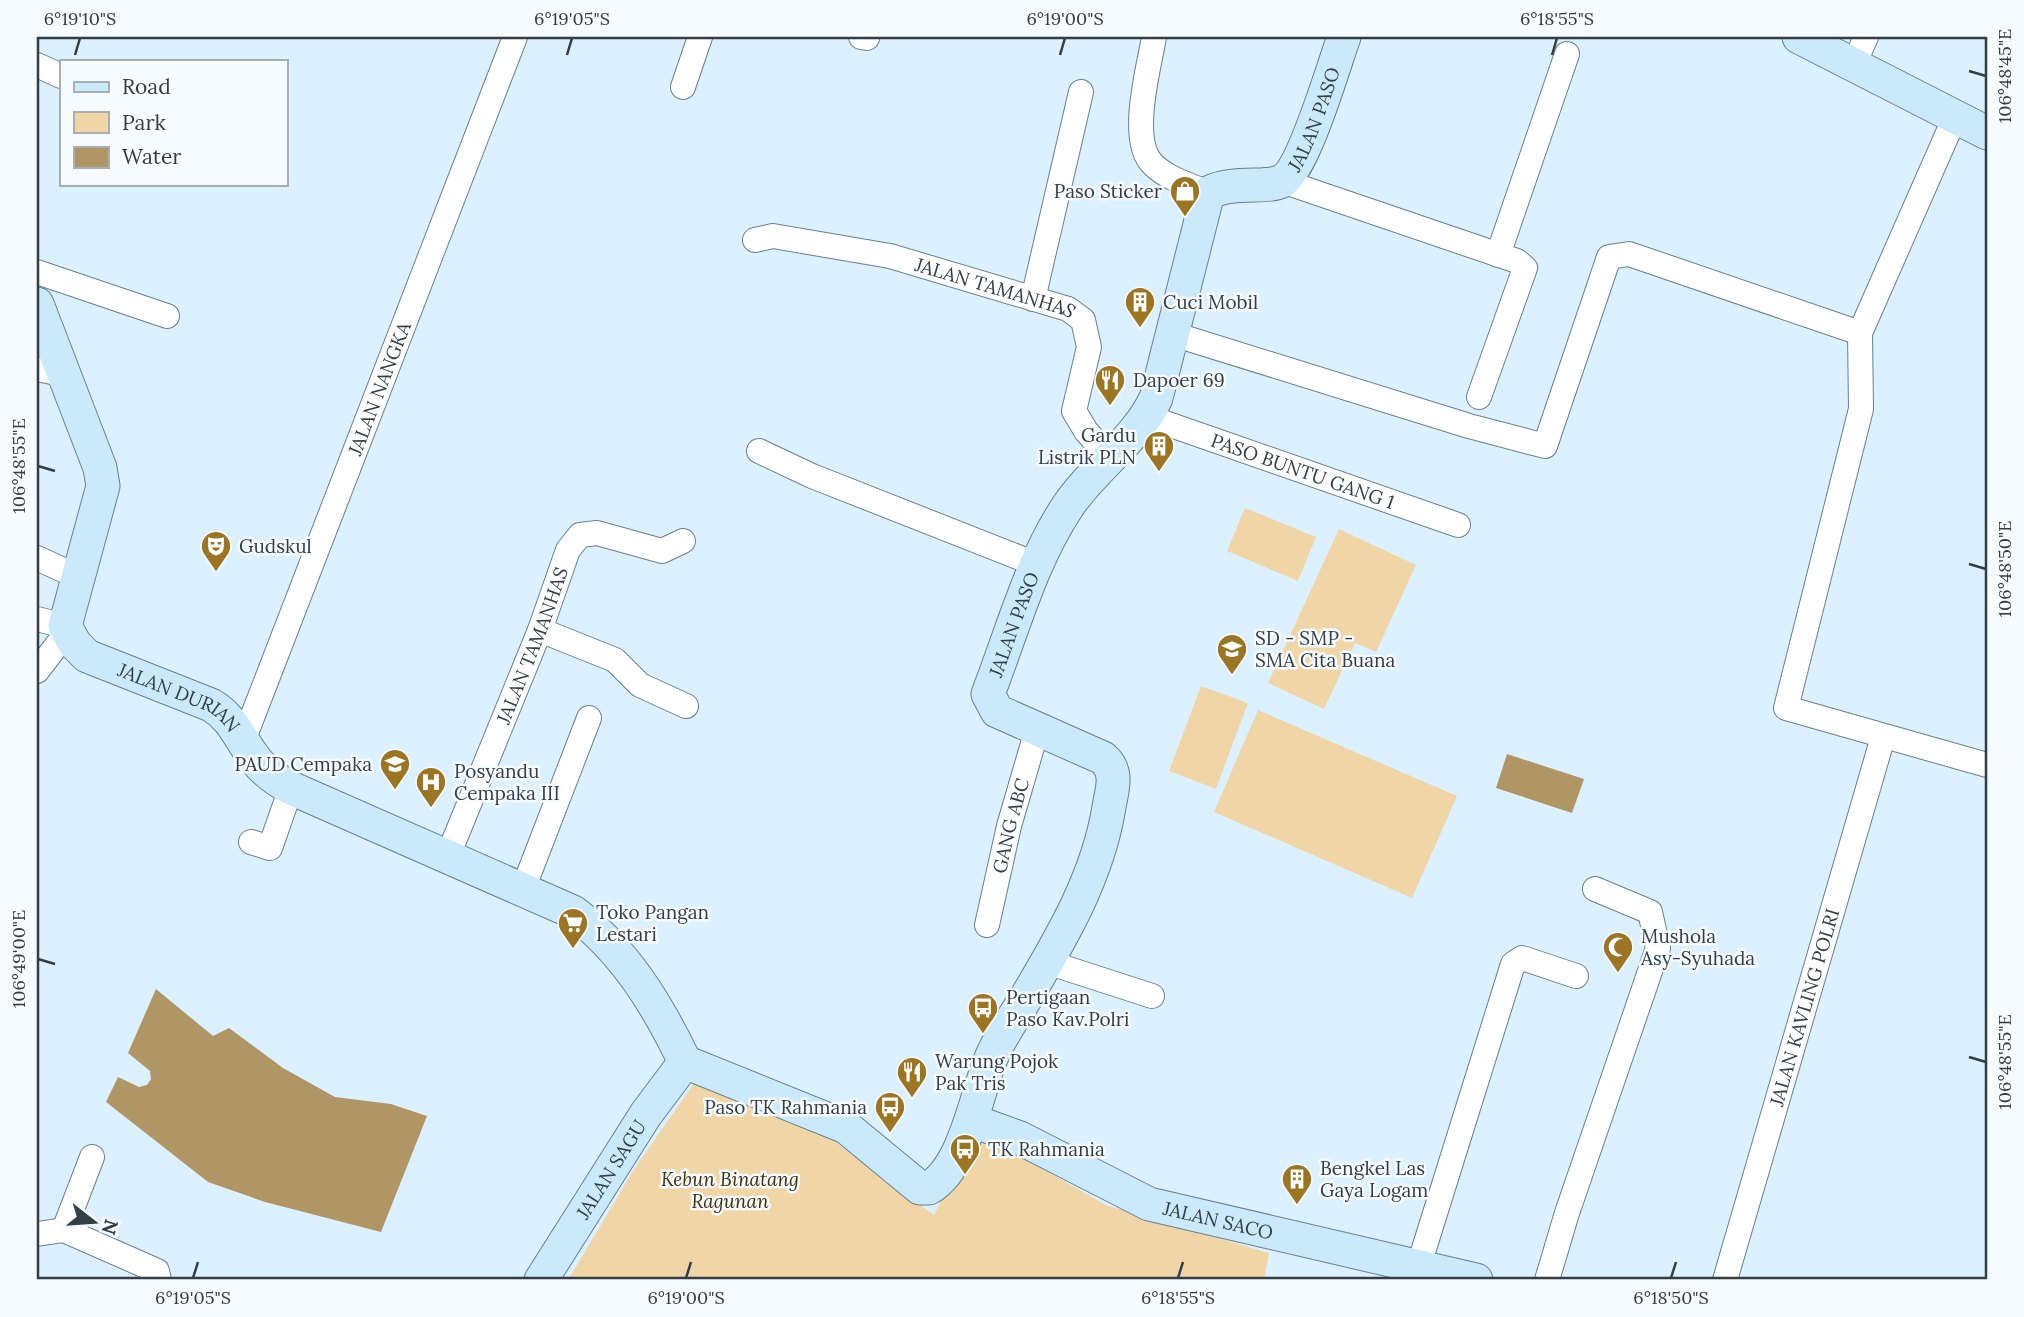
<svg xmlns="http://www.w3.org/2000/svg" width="2024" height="1317" viewBox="0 0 2024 1317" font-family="Lora,serif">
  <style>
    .green { fill: #f0d6a6 }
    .water { fill: #b09665 }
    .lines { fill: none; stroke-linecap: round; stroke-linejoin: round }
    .street-casing { stroke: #687f8f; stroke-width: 26 }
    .secondary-casing { stroke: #687f8f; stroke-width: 35 }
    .street { stroke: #fff; stroke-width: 24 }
    .secondary { stroke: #cae9fa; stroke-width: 33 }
    .ticks { fill: none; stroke: #323d44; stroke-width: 2.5 }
    .labels { text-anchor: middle; stroke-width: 5; stroke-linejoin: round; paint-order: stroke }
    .street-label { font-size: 19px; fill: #323d44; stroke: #f6fbff }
    .poi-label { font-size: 19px; fill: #323d44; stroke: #f6fbff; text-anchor: start }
    .park-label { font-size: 19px; font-style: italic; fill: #423005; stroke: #f6fbff }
    .neatline { fill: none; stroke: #323d44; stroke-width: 2.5 }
    .ticks-label { font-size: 18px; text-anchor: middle; fill: #323d44 }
  </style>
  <rect width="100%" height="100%" fill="#dcf1ff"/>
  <path class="green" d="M1245,508L1316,537L1298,581L1227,551Z
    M1339,529L1416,565L1376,652L1355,643L1324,709L1268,683Z
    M1201,686L1248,703L1216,789L1169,771Z
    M1258,710L1457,796L1412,898L1214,812Z
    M697,1079L813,1125L934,1215L976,1131L1106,1205L1269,1253L1264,1280H568L634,1169Z"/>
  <path class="water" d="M1507,754L1584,779L1572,813L1496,788Z
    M156,989L213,1036L229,1028L283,1068L335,1097L391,1104L427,1116L381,1232L265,1202L208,1182L106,1102L118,1077L139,1087L147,1085L151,1079L150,1071L128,1053Z"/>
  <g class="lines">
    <g class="street-casing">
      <g id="street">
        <path d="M861,37L867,38"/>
        <path d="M1154,37C1149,67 1130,135 1150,161C1162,177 1190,185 1208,193"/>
        <path d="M37,65L61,76"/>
        <path d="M1853,66L1866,37"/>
        <path d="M683,87L700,37"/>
        <path d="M1955,117L1860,333L1861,409L1786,708L1987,765"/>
        <path d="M1282,181L1517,261L1525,268L1479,397"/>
        <path id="s1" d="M755,240L773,236L890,256L1068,309L1083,320L1089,347L1074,411L1086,431L1110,458"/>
        <path d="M1498,255L1567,54"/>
        <path d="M37,272L167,316"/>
        <path d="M1033,299L1081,92"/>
        <path d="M1173,334L1469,426L1545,446L1609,257L1629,254L1860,333"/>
        <path d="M37,369L67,375"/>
        <path id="s2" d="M1148,417L1458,525"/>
        <path d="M759,451L812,476L1038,565"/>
        <path d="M37,558L76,576"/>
        <path d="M37,619L65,626"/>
        <path d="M540,630L615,660L640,685L686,706"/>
        <path d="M37,671L67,632"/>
        <path id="s3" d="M243,741L515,37"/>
        <path d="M251,842L270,848L291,788"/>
        <path id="s4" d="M447,858L540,630L568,550L580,535L597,533L662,551L683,541"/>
        <path d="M523,889L589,718"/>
        <path id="s5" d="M987,925L1009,826L1037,730"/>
        <path d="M1047,962L1152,996"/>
        <path d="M64,1230L92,1157"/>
        <path d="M37,1234L64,1230L157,1271L159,1280"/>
        <path d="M1418,1268L1513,964L1522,958L1576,976"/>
        <path d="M1547,1280L1567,1213L1658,948L1650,912L1595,889"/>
        <path id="s6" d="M1725,1280L1883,737"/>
      </g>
    </g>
    <g class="secondary-casing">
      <g id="secondary">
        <path d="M1799,37L1987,133"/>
        <path id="s7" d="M37,304L100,468L103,486L65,626L75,644L87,656L211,705C233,718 238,736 253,756C263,771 276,780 291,788L573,912C625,951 657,1004 685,1062"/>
        <path id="s8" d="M685,1062L846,1127L920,1188H929C966,1166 976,1093 992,1056C1001,1035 1015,1016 1027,996C1062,937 1098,876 1109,807C1112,789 1119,772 1103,758L997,711L988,694C1012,632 1031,561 1068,506C1094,467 1137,440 1156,398L1208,193C1234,180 1267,189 1282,181C1304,169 1334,64 1344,37"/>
        <path id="s9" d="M973,1121L1020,1138L1149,1204L1476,1280"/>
        <path id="s10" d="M541,1280L646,1114L685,1062"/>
      </g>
    </g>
    <use href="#street" class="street"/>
    <use href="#secondary" class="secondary"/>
  </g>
  <path class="ticks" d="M75,55L80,38M567,55L572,38M1060,55L1065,38M1552,55L1557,38M1969,71L1986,76M38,466L55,471M1969,564L1986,569M38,959L55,964M1969,1057L1986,1062M193,1278L198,1262M686,1278L691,1262M1178,1278L1183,1262M1671,1278L1676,1262"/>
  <defs>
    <g id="shop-pin" transform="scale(1.575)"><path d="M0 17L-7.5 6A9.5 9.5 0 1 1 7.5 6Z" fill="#9b7521" stroke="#f6fbff"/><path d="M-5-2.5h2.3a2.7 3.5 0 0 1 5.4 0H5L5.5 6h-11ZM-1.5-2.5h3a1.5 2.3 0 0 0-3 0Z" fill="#fff"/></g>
    <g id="building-pin" transform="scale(1.575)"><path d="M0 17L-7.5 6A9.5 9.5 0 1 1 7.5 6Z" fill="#9b7521" stroke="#f6fbff"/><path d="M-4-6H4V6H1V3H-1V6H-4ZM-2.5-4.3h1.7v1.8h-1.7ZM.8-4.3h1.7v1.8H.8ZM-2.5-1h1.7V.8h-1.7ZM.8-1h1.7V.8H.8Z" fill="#fff"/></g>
    <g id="restaurant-pin" transform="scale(1.575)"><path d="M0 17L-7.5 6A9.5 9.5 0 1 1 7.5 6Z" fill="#9b7521" stroke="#f6fbff"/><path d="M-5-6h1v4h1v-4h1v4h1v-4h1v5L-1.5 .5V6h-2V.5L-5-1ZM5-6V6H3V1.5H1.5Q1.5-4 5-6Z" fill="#fff"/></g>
    <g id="theatre-pin" transform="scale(1.575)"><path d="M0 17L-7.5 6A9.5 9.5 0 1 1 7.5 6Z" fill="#9b7521" stroke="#f6fbff"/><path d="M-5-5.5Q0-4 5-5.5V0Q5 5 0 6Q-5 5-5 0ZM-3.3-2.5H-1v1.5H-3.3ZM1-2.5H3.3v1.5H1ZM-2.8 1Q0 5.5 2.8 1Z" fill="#fff"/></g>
    <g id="school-pin" transform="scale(1.575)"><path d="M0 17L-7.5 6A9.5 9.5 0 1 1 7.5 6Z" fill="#9b7521" stroke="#f6fbff"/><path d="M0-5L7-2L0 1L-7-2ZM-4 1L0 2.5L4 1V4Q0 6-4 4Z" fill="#fff"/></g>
    <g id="hospital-pin" transform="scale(1.575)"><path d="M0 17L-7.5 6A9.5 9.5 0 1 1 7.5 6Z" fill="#9b7521" stroke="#f6fbff"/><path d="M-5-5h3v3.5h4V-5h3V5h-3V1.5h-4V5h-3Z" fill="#fff"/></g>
    <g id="supermarket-pin" transform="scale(1.575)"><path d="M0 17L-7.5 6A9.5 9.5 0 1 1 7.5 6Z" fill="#9b7521" stroke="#f6fbff"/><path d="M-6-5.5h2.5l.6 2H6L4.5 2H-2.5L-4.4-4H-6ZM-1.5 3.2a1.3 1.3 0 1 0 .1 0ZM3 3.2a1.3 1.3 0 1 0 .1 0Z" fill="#fff"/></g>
    <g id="mosque-pin" transform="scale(1.575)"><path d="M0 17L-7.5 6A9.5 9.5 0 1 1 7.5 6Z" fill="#9b7521" stroke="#f6fbff"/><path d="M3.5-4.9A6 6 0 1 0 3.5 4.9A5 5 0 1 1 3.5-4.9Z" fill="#fff"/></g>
    <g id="bus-pin" transform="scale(1.575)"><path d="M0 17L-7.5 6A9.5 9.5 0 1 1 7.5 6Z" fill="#9b7521" stroke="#f6fbff"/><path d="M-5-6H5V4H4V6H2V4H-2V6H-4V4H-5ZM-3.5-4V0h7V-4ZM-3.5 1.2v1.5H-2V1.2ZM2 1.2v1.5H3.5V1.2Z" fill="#fff"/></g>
  </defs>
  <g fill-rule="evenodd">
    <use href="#shop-pin" x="1185" y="191"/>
    <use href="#building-pin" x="1140" y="302"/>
    <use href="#restaurant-pin" x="1110" y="380"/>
    <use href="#building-pin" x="1159" y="446"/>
    <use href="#theatre-pin" x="216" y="546"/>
    <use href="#school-pin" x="1232" y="649"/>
    <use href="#school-pin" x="395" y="764"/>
    <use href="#hospital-pin" x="431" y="782"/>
    <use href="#supermarket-pin" x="573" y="923"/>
    <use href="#mosque-pin" x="1618" y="947"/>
    <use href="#bus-pin" x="983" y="1008"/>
    <use href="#restaurant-pin" x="912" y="1072"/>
    <use href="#bus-pin" x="890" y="1107"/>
    <use href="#bus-pin" x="965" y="1149"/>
    <use href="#building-pin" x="1297" y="1179"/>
  </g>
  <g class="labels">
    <g class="street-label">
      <text dy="7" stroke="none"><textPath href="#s8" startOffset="1594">JALAN PASO</textPath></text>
      <text dy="7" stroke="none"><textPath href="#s1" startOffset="247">JALAN TAMANHAS</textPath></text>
      <text dy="7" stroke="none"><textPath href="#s3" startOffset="378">JALAN NANGKA</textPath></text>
      <text dy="7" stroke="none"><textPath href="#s2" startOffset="164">PASO BUNTU GANG 1</textPath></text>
      <text dy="7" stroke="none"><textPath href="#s8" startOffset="966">JALAN PASO</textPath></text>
      <text dy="7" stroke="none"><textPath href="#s4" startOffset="229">JALAN TAMANHAS</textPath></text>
      <text dy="7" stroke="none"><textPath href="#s7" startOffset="478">JALAN DURIAN</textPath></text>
      <text dy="7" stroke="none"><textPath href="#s5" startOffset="102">GANG ABC</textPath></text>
      <text dy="7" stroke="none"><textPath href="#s6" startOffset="284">JALAN KAVLING POLRI</textPath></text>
      <text dy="7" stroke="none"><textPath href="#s10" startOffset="131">JALAN SAGU</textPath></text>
      <text dy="7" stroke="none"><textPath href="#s9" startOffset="266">JALAN SACO</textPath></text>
    </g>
    <g class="poi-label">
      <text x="1162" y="198" text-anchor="end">Paso Sticker</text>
      <text x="1163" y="309">Cuci Mobil</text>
      <text x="1133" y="387">Dapoer 69</text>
      <text x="1136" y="442" text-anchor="end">Gardu<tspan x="1136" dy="22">Listrik PLN</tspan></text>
      <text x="239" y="553">Gudskul</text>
      <text x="1255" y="645">SD - SMP -<tspan x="1255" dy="22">SMA Cita Buana</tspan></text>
      <text x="372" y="771" text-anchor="end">PAUD Cempaka</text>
      <text x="454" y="778">Posyandu<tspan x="454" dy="22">Cempaka III</tspan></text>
      <text x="596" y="919">Toko Pangan<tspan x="596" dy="22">Lestari</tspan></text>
      <text x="1641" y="943">Mushola<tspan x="1641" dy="22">Asy-Syuhada</tspan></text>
      <text x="1006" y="1004">Pertigaan<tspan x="1006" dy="22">Paso Kav.Polri</tspan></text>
      <text x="935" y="1068">Warung Pojok<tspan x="935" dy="22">Pak Tris</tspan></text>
      <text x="867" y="1114" text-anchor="end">Paso TK Rahmania</text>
      <text x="988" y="1156">TK Rahmania</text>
      <text x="1320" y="1175">Bengkel Las<tspan x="1320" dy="22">Gaya Logam</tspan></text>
    </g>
    <g class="park-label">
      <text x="730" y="1186">Kebun Binatang<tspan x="730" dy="22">Ragunan</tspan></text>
    </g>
  </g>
  <rect width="2024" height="1317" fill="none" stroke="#f6fbff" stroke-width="77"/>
  <rect x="60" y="60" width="228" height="126" fill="#f6fbff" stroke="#a8afb4" stroke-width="2"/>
  <rect x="74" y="82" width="35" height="10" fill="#cae9fa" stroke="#a8afb4" stroke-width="2"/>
  <text x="122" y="94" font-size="21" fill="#323d44">Road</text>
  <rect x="74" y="112" width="35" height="21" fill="#f0d6a6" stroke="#a8afb4" stroke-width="2"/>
  <text x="122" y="130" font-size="21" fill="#323d44">Park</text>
  <rect x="74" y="147" width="35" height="21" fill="#b09665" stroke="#a8afb4" stroke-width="2"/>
  <text x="122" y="164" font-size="21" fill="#323d44">Water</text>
  <g transform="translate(94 1222) rotate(107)" stroke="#f6fbff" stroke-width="5" paint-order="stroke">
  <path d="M0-5L12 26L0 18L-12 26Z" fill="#323d44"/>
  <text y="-10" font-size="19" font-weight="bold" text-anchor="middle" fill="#323d44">N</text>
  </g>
  <rect x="38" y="38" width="1948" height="1240" class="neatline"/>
  <g class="ticks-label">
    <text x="80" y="25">6°19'10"S</text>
    <text x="572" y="25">6°19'05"S</text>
    <text x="1065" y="25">6°19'00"S</text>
    <text x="1557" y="25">6°18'55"S</text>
    <text transform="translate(2005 76) rotate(-90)" y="6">106°48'45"E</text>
    <text transform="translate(19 466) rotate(-90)" y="6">106°48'55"E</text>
    <text transform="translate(2005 569) rotate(-90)" y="6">106°48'50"E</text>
    <text transform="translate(19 959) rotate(-90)" y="6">106°49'00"E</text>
    <text transform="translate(2005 1062) rotate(-90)" y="6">106°48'55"E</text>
    <text x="193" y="1304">6°19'05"S</text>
    <text x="686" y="1304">6°19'00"S</text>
    <text x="1178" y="1304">6°18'55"S</text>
    <text x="1671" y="1304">6°18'50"S</text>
  </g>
</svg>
